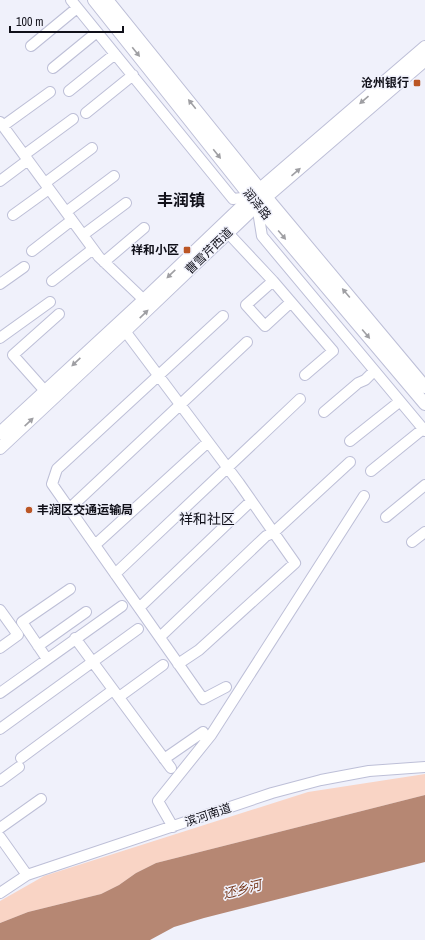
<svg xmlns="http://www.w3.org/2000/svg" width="425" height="940" viewBox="0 0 425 940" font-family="'Archivo Narrow','Noto Sans SC',sans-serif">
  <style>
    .green { fill: #f9d4c5 }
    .water { fill: #b68773 }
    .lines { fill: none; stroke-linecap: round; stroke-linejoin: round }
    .minor-casing { stroke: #bdbfd7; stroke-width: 12 }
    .major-casing { stroke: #bdbfd7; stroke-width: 14 }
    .minor { stroke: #fff; stroke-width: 10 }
    .major { stroke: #fff; stroke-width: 12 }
    .oneway { fill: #9f9fa3 }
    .poi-dot { fill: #bb5625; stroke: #f0f1fb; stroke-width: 1.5 }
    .labels { text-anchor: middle; stroke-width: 3; stroke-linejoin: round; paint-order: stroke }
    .poi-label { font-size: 12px; font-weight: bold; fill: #101019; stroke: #f0f1fb; text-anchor: end }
    .street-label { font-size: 12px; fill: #101019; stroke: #f0f1fb }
    .water-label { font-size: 13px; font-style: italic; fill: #783a1e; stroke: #f0f1fb }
    .quarter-label { font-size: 14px; fill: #101019; stroke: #f0f1fb }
    .district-label { font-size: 16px; font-weight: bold; fill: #101019; stroke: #f0f1fb }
  </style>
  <rect width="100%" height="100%" fill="#f0f1fb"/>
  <path class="green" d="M425,774V795L156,863L136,873L119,885L101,894L28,912L0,923V901L44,876L308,792Z"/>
  <path class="water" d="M425,795V862L204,918L174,927L150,940H0V923L28,912L101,894L119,885L136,873L156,863Z"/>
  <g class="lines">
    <g class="minor-casing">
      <path id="minor" d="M71,0L233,199L251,197
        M31,46L77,8
        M53,68L97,32
        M69,91L115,54
        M86,113L133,75
        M0,122L99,257L144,300
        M3,126L50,92
        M24,155L73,119
        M0,181L28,160
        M45,183L92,148
        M257,205L262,236L425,431
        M66,212L114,176
        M13,215L49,189
        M228,233L273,281L333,351L305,375
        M83,235L126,203
        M32,251L72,220
        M104,262L144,228
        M52,281L93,249
        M273,281L246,305L265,326L291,302
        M0,284L24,267
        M223,316L57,469L52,484L203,699L226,687
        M125,331L239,483L295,563L199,650L178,664
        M0,338L50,302
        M45,391L13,355L59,314
        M324,412L358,383L365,380L374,371
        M350,441L399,402
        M371,471L423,429
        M69,509L247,342
        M386,517L425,485
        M412,542L425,532
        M95,545L208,442
        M115,574L300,399
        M139,608L251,501
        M0,610L18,635L0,648
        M160,637L266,536L273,533L350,462
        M75,638L171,768
        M38,646L86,612
        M47,659L22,622L70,589
        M0,693L122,606
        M119,697L163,665
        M0,729L138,629
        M21,758L113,690
        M164,759L203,732
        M0,781L19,767
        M173,827L158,801L211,735L364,496
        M0,828L41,799
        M0,837L27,875
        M0,893L27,875L272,793L321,780L369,771L425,767"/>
    </g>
    <g class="major-casing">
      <path id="major" d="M94,0L257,205L425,404
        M107,0L266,197L425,387
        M0,433L144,300L260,189L425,47
        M0,448L125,331L257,205L425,60"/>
    </g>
    <use href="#minor" class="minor"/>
    <use href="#major" class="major"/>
  </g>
  <defs><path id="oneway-solid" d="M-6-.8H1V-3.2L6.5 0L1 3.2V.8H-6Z"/></defs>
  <g class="oneway">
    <use href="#oneway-solid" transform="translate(136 52) rotate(51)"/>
    <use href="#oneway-solid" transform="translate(364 100) rotate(139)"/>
    <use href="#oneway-solid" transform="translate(192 104) rotate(-129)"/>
    <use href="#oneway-solid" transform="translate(217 154) rotate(51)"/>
    <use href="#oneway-solid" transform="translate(296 172) rotate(-41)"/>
    <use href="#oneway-solid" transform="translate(282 235) rotate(50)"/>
    <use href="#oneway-solid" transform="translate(171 274) rotate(136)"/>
    <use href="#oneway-solid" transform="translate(346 293) rotate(-130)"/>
    <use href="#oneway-solid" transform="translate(144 314) rotate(-44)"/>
    <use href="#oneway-solid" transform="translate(366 334) rotate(50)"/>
    <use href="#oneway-solid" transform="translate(76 362) rotate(137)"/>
    <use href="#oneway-solid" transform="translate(29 422) rotate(-43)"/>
  </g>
  <g class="poi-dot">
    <rect x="413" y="79" width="8" height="8" rx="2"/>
    <rect x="183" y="246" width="8" height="8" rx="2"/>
    <circle cx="29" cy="510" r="4"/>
  </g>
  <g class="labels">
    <g class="poi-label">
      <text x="409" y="87">沧州银行</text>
      <text x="179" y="254">祥和小区</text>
      <text x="37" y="514" text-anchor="start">丰润区交通运输局</text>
    </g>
    <g class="street-label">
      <text transform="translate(257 204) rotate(51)" y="4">润泽路</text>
      <text transform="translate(209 251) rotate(-44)" y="4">曹雪芹西道</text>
      <text transform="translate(208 815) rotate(-19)" y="4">滨河南道</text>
    </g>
    <g class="water-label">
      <text transform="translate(242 889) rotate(-14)" y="5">还乡河</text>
    </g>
    <g class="quarter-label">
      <text x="207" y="524">祥和社区</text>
    </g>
    <g class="district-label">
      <text x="181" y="206">丰润镇</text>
    </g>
  </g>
  <path d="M10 26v6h113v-6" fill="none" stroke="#101019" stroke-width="2"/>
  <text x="16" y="26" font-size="12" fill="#101019" stroke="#f0f1fb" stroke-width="3" paint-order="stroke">100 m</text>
</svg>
